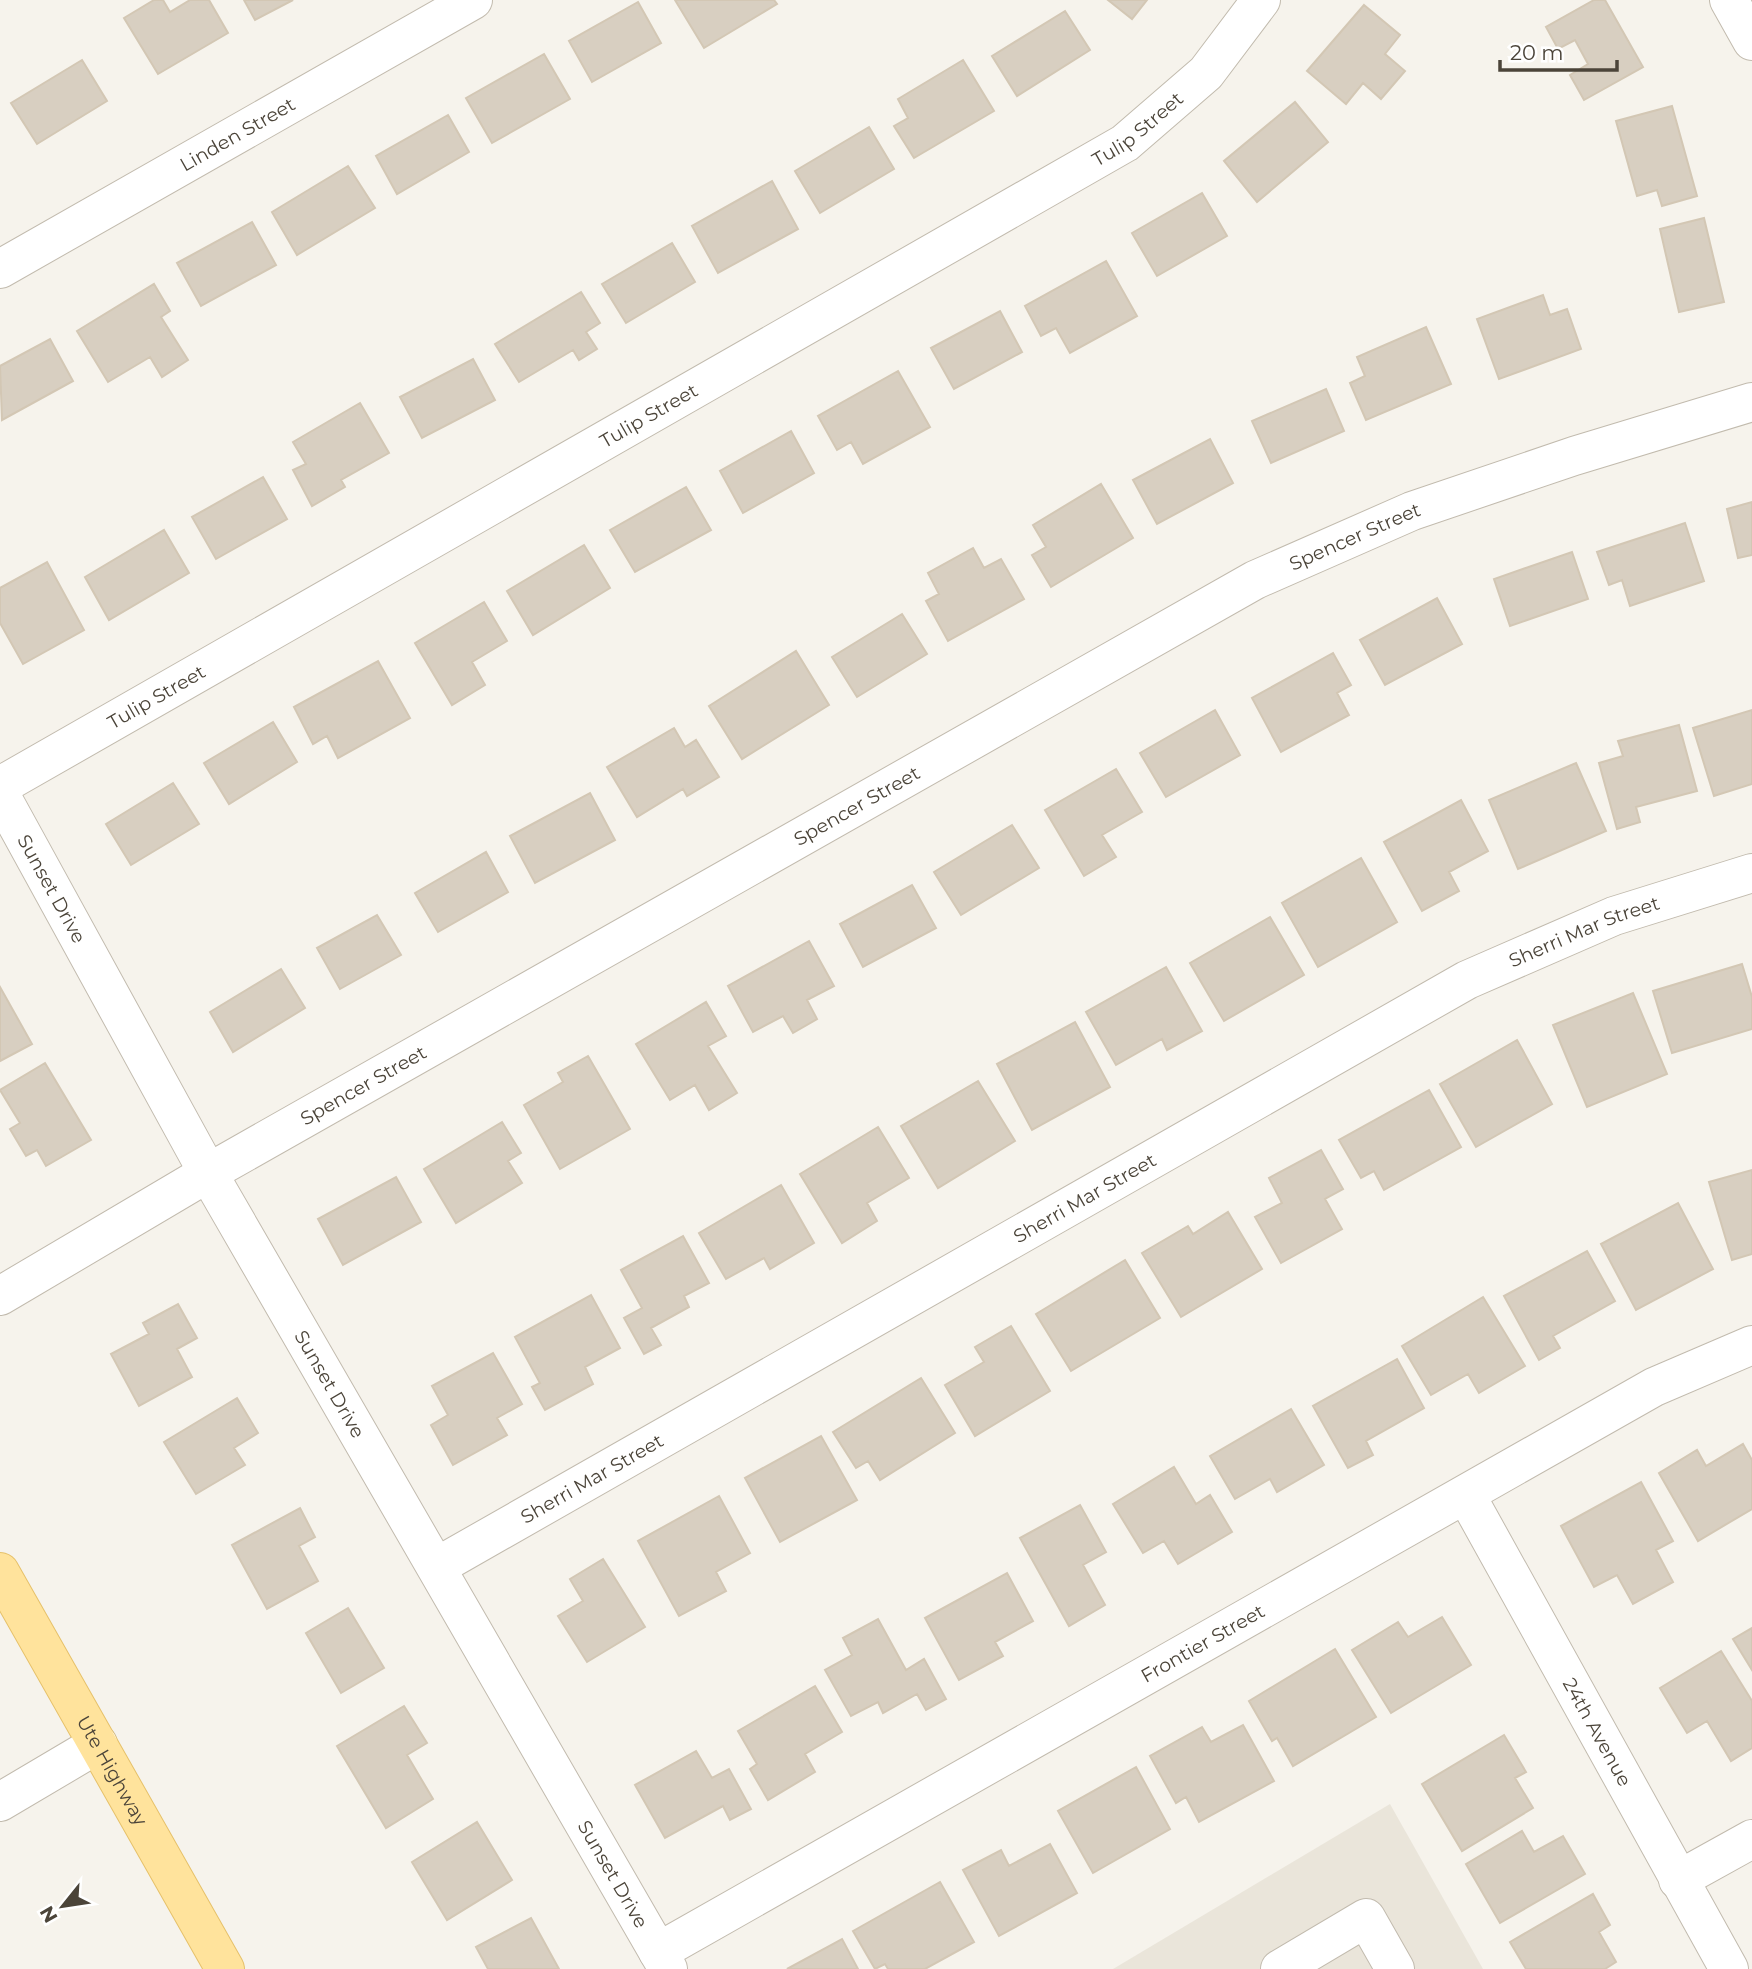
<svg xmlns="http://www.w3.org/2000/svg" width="1752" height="1969" viewBox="0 0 1752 1969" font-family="Montserrat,sans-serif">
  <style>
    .residential { fill: #eae5da }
    .building { fill: #d8cfc1; stroke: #d3c7b4; stroke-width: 2 }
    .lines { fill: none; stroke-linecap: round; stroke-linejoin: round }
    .minor-casing { stroke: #c2bbae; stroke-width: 40 }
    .major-casing { stroke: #e6c16a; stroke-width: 40 }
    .minor { stroke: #fff; stroke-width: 38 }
    .major { stroke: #ffe39c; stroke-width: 38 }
    .labels { text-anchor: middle; stroke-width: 5; stroke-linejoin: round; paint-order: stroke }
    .street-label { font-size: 19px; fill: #4b4439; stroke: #fff }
  </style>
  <rect width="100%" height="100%" fill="#f6f3ec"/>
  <path class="residential" d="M1390,1804L1483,1969H1113Z"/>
  <path class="building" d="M154,0H163L170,12L190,0H209L228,33L158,74L124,18Z
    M244,0H293L255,20Z
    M675,0H774L777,4L704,48Z
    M1108,0H1147L1132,19Z
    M1594,0H1605L1643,67L1584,100L1570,75L1588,64L1575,40L1558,49L1546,27Z
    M638,2L661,43L592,82L569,41Z
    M1364,5L1400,35L1385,54L1405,71L1381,99L1363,83L1346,104L1307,71Z
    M1065,11L1090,50L1017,96L992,56Z
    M544,54L570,99L492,143L466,98Z
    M82,60L107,101L37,144L11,103Z
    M963,60L994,111L914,158L894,126L908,118L898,99Z
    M1295,102L1328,142L1257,202L1224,161Z
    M1672,106L1697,196L1662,206L1657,190L1637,196L1616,121Z
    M448,115L469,152L397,194L376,156Z
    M869,127L894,169L820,213L795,171Z
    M348,166L375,208L297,255L272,212Z
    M772,181L798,229L718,273L692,226Z
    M1202,193L1227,236L1157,276L1132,233Z
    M1704,218L1724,302L1679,312L1660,229Z
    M252,222L276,265L201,306L177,263Z
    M672,243L695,282L626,323L602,284Z
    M1106,261L1137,316L1070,353L1056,328L1041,336L1025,306Z
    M154,284L170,311L161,317L188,360L162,377L150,357L108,382L77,331Z
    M581,292L600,323L586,332L597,349L579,360L573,350L519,382L495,344Z
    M1543,295L1550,315L1567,309L1581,349L1499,379L1477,319Z
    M1000,311L1022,352L954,389L931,348Z
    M1426,327L1451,384L1366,420L1350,383L1365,376L1357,357Z
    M50,339L73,381L2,420L0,366Z
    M473,359L495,400L422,438L400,397Z
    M898,371L930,427L863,464L851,442L837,450L818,416Z
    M1326,389L1344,431L1271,463L1252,421Z
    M360,403L389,453L341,480L345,487L312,506L293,470L306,464L293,442Z
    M791,431L814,473L743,513L720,471Z
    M1210,439L1233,483L1157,524L1133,480Z
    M263,477L287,519L216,559L192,517Z
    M1101,484L1133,538L1051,587L1032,555L1046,547L1033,525Z
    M686,487L711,530L635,572L610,530Z
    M1752,502V555L1738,558L1727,509Z
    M1685,523L1704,581L1630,606L1622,580L1609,585L1597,552Z
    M164,530L189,573L109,620L85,577Z
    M584,545L610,588L533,635L507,591Z
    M973,548L984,568L1001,559L1024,599L948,641L926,601L939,594L928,573Z
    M1572,552L1588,599L1510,626L1494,579Z
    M47,562L84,630L23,664L0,623V588Z
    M1437,598L1462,644L1385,685L1360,640Z
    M484,602L507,641L472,662L485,685L452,705L415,643Z
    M902,614L927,654L857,697L832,657Z
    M796,651L829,705L742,759L709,706Z
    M1333,653L1351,685L1337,693L1349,715L1281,752L1252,698Z
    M378,661L410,718L338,758L327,736L313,744L294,707Z
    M1215,710L1240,755L1166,797L1140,753Z
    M1752,710V784L1714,796L1693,728Z
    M273,722L297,762L229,804L204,763Z
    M1679,725L1697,791L1636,807L1640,822L1617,829L1599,763L1623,756L1618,741Z
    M674,728L685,747L696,740L719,777L687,796L683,789L637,817L607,767Z
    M1576,763L1606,831L1518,869L1489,800Z
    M1116,769L1142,812L1102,835L1116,857L1084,876L1045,810Z
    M173,783L199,824L131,865L106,824Z
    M590,793L615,840L535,883L510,836Z
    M1461,800L1488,851L1449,872L1459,891L1422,911L1384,842Z
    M1012,825L1039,868L961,915L934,872Z
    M486,852L508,892L438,932L415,893Z
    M1361,858L1397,922L1318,967L1282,903Z
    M912,885L936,928L863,967L840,924Z
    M377,915L401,955L340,989L317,948Z
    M1270,917L1304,975L1224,1021L1190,963Z
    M809,941L834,986L807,1000L817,1019L793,1033L783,1016L753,1032L728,986Z
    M1742,964L1752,997V1029L1672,1053L1653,991Z
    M1166,967L1202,1031L1167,1050L1162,1039L1116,1065L1086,1012Z
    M281,969L305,1008L233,1052L210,1012Z
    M0,987L32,1044L0,1061Z
    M1633,993L1667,1074L1587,1107L1553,1025Z
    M706,1002L726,1036L708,1046L737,1093L709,1110L695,1085L670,1100L636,1044Z
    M1075,1022L1110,1087L1032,1130L997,1064Z
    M1517,1040L1552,1104L1476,1147L1440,1084Z
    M588,1056L630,1129L560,1169L524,1105L563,1082L558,1073Z
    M45,1063L91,1140L46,1166L37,1150L26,1156L10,1129L20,1123L0,1090Z
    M978,1081L1015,1141L938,1188L901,1126Z
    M1429,1090L1461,1147L1384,1190L1374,1171L1361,1178L1339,1140Z
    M502,1122L521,1153L508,1161L522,1183L456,1223L424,1169Z
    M878,1127L909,1178L867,1203L877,1221L842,1243L800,1174Z
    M1321,1150L1343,1189L1325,1199L1342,1229L1281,1263L1255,1217L1282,1203L1269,1178Z
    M1752,1170V1254L1732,1260L1709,1182Z
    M396,1177L421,1222L343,1265L318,1219Z
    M781,1185L814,1243L770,1269L764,1258L726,1279L699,1233Z
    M1678,1203L1713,1269L1636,1310L1601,1244Z
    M1228,1212L1262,1269L1181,1317L1142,1253L1188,1226L1193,1234Z
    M683,1236L709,1283L684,1296L689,1307L651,1328L661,1345L644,1354L624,1318L642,1308L621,1270Z
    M1587,1251L1615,1301L1553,1336L1560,1348L1539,1360L1504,1296Z
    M1125,1260L1160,1318L1071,1371L1036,1314Z
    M591,1295L620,1348L585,1367L593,1384L545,1410L532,1387L540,1383L515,1337Z
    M1483,1297L1525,1366L1479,1393L1468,1374L1431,1395L1402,1346Z
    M178,1304L197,1338L177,1349L192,1377L139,1406L111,1354L149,1334L143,1323Z
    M1011,1326L1050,1391L975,1436L945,1385L984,1362L975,1347Z
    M493,1353L522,1404L497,1418L507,1435L453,1465L431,1425L448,1415L432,1386Z
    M1397,1359L1424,1408L1366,1441L1373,1455L1348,1468L1313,1406Z
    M921,1378L955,1433L880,1480L868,1461L856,1468L833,1432Z
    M237,1398L258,1433L234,1448L245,1465L196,1494L164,1442Z
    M1291,1409L1324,1465L1277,1492L1270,1479L1235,1499L1210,1456Z
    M821,1436L857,1500L780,1542L745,1478Z
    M1743,1444L1752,1460V1509L1698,1541L1659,1473L1697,1450L1706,1466Z
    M1174,1467L1196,1504L1210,1495L1232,1532L1178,1564L1164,1541L1143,1553L1113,1504Z
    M1641,1482L1673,1541L1656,1550L1673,1582L1633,1604L1617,1575L1594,1587L1561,1526Z
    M719,1496L750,1553L716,1572L726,1591L679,1616L638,1541Z
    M1080,1505L1106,1552L1083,1565L1105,1605L1069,1626L1020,1538Z
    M300,1508L315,1537L299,1546L318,1581L267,1609L232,1545Z
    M603,1559L645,1627L587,1662L558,1616L583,1601L570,1579Z
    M1007,1573L1033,1621L995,1642L1003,1656L959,1680L925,1618Z
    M348,1608L384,1668L341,1693L306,1633Z
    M1442,1617L1471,1665L1391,1713L1352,1650L1398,1622L1408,1637Z
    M878,1619L906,1670L924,1659L946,1699L926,1710L917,1694L883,1713L878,1702L851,1716L825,1670L852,1655L843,1638Z
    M1752,1628V1670L1733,1639Z
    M1335,1649L1376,1717L1293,1766L1277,1738L1272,1741L1249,1701Z
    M1721,1651L1752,1701V1748L1731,1761L1707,1721L1687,1733L1660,1688Z
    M815,1686L842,1732L805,1754L815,1772L768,1800L750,1769L757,1764L738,1731Z
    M404,1706L427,1743L407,1755L433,1799L386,1828L337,1746Z
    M1243,1725L1274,1781L1199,1822L1186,1797L1176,1803L1150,1756L1202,1727L1211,1742Z
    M1504,1735L1526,1772L1515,1778L1533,1808L1462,1851L1422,1784Z
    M696,1751L712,1778L729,1769L751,1809L730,1820L723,1806L665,1838L635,1785Z
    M1136,1767L1170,1829L1093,1873L1058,1811Z
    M477,1822L512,1880L447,1920L412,1862Z
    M1522,1831L1534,1852L1563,1836L1585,1874L1500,1923L1466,1864Z
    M1050,1844L1077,1893L999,1936L963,1870L1001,1850L1009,1866Z
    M940,1882L974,1942L925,1969H888L885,1964L875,1969L853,1931Z
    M1593,1894L1610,1925L1599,1932L1616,1962L1605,1969H1526L1510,1942Z
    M531,1918L559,1969H488L476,1947Z
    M842,1939L858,1969H787Z"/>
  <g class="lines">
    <g class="minor-casing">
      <g id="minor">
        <path d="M1729,0L1752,41"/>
        <path id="s1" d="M0,269L473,0"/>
        <path id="s2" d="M0,786L1125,143L1206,73L1261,0"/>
        <path id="s3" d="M0,794L208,1173L668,1969"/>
        <path id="s4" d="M0,1296L208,1173L1255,580L1412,511L1574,456L1752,402"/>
        <path id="s5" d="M1466,1495L1729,1969"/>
        <path id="s6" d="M438,1566L1467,980L1614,916L1752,873"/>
        <path d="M0,1802L98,1744"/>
        <path d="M1678,1880L1752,1839"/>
        <path id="s7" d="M658,1952L1654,1387L1752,1345"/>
        <path d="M1280,1969L1366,1918L1395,1969"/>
      </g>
    </g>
    <g class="major-casing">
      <g id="major">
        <path id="s8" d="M0,1572L225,1969"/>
      </g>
    </g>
    <use href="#minor" class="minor"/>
    <use href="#major" class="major"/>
  </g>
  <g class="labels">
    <g class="street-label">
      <text dy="7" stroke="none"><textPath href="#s2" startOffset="1314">Tulip Street</textPath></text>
      <text dy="7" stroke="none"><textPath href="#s1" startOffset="273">Linden Street</textPath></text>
      <text dy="7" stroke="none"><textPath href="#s2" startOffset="747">Tulip Street</textPath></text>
      <text dy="7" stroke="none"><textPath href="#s4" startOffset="1554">Spencer Street</textPath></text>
      <text dy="7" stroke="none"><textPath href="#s2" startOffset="180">Tulip Street</textPath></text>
      <text dy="7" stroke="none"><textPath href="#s4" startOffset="987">Spencer Street</textPath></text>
      <text dy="7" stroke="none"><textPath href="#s3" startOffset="108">Sunset Drive</textPath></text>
      <text dy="7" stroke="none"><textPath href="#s6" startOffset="1311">Sherri Mar Street</textPath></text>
      <text dy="7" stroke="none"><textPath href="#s4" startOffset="420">Spencer Street</textPath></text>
      <text dy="7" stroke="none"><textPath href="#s6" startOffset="744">Sherri Mar Street</textPath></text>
      <text dy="7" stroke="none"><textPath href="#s3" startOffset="676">Sunset Drive</textPath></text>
      <text dy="7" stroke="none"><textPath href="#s6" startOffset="177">Sherri Mar Street</textPath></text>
      <text dy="7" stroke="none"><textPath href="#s7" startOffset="626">Frontier Street</textPath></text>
      <text dy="7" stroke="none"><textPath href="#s5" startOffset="271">24th Avenue</textPath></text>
      <text dy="7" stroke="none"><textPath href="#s8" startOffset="228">Ute Highway</textPath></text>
      <text dy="7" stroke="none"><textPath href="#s3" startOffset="1242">Sunset Drive</textPath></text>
    </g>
  </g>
  <g transform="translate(63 1906) rotate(240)" stroke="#ffffff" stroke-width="5" paint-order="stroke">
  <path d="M0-5L12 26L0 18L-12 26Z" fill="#4b4439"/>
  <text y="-10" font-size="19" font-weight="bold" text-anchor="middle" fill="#4b4439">N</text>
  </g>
  <path d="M1500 60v10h117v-10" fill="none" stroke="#4b4439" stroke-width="3.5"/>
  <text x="1510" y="60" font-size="21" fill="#4b4439" stroke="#ffffff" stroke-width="5" paint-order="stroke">20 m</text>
</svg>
